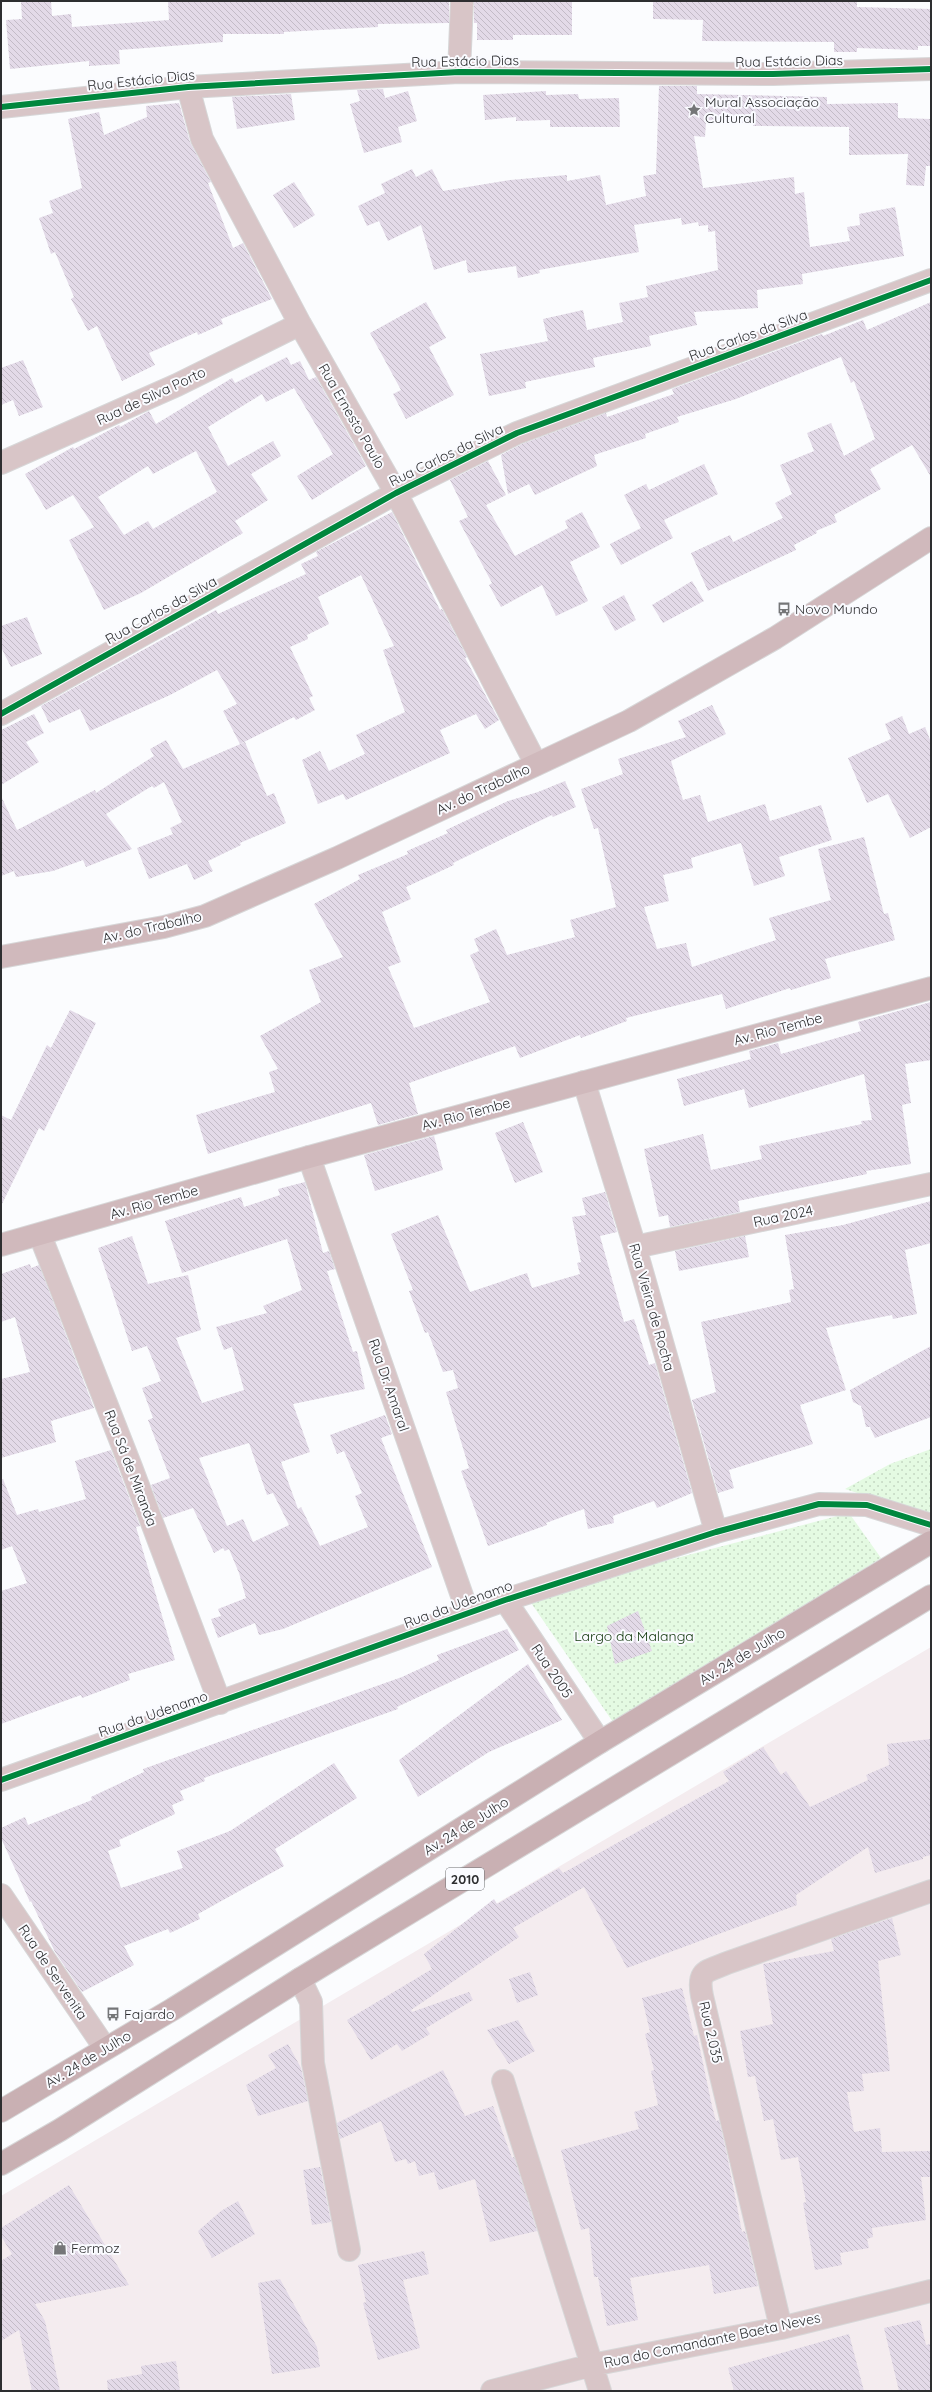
<svg xmlns="http://www.w3.org/2000/svg" width="932" height="2392" viewBox="0 0 932 2392" font-family="Quicksand,sans-serif">
  <style>
    .commercial { fill: #f4ecef }
    .park { fill: url(#park-dots) }
    .building { fill: url(#building-back-hatch); fill-rule: evenodd }
    .lines { fill: none; stroke-linecap: round; stroke-linejoin: round }
    .minor-casing { stroke: #d7d7d8; stroke-width: 24 }
    .secondary-casing { stroke: #d7d7d8; stroke-width: 24 }
    .primary-casing { stroke: #d7d7d8; stroke-width: 24 }
    .minor { stroke: #d8c5c7; stroke-width: 22 }
    .secondary { stroke: #d0b9bc; stroke-width: 22 }
    .primary { stroke: #c9b0b3; stroke-width: 22 }
    .cycleway-casing { stroke: #fafbff; stroke-width: 8 }
    .cycleway { stroke: #00873e; stroke-width: 6 }
    .labels { text-anchor: middle; stroke-width: 4; stroke-linejoin: round; paint-order: stroke }
    .shield { fill: #fafbff; stroke: #6a6c6e; stroke-width: 1 }
    .shield-label { font-size: 13px; font-weight: bold; fill: #2d2e30 }
    .street-label { font-size: 14px; fill: #2d2e30; stroke: #fafbff }
    .poi-label { font-size: 14px; fill: #2d2e30; stroke: #fafbff; text-anchor: start }
    .park-label { font-size: 14px; fill: #13390e; stroke: #fafbff }
  </style>
  <defs>
    <pattern id="park-dots" width="8" height="8" patternUnits="userSpaceOnUse"><rect width="8" height="8" fill="#e4fae2"/><path d="M2 2h.1M6 6h.1" fill="none" stroke="#c4d7c2" stroke-width="1.8" stroke-linecap="round"/></pattern>
    <pattern id="building-back-hatch" width="6" height="6" patternUnits="userSpaceOnUse"><rect width="6" height="6" fill="#e3dae8"/><path d="M-1 5l2 2M0 0l6 6M5-1l2 2" fill="none" stroke="#c3bbc7"/></pattern>
  </defs>
  <rect width="100%" height="100%" fill="#fbfcfe"/>
  <path class="commercial" d="M931,1647V2391H1V2196Z"/>
  <path class="park" d="M931,1449V1511L923,1514L845,1489L890,1464Z
    M849,1513L881,1558L615,1725L527,1597Z"/>
  <path class="building" d="M21,1H51L52,16L71,14L72,27L169,20L168,1H449V23L378,24V27L284,32V34H223V42L119,50L120,64L89,66V61L10,69L6,20L22,19Z
    M474,1H572V35H513V40H477V23H474Z
    M653,1H857V7L931,9V46H918V50L857,48V52H834V42L702,41L703,20L653,19Z
    M659,86H697V94L827,97V104L898,103V118L931,119V166H926L924,186L906,185L908,154L849,155V127L753,126V123L706,122L705,137L694,136L703,188L794,177L795,194L804,192L810,247L850,241L847,227L860,225L859,214L895,207L904,256L802,274L803,284L757,290L758,308L694,312L697,325L649,336L651,346L593,358L595,367L525,382L526,388L489,396L480,354L548,341L543,319L583,310L587,330L623,322L619,303L648,297L646,286L718,270L715,231L708,232V225L699,226L698,222L682,225L681,218L634,225L639,252L539,270L540,273L518,278L516,266L468,273L466,260L434,270L421,225L388,241L379,221L367,226L358,206L385,193L381,184L412,169L416,177L432,169L443,191L510,180L567,175V181L600,175L606,205L646,196L643,176L656,174Z
    M383,89L385,98L408,91L417,121L398,127L402,142L364,153L350,104L360,101L357,90Z
    M546,91V95L578,94L579,99L619,98L620,127H550V120L516,121V117L485,120L483,95Z
    M291,94L295,120L237,129L232,97Z
    M179,103L190,142L211,182L208,183L233,248L243,243L272,299L221,319L223,324L198,335L197,332L149,353L155,365L122,381L97,326L88,331L71,299L74,297L55,252L51,254L39,218L53,213L49,201L82,188L68,119L99,112L104,135L147,117L146,106Z
    M294,182L315,215L294,228L273,195Z
    M426,302L446,338L429,347L454,395L406,419L393,394L401,390L370,333Z
    M931,302V477L912,445L870,469L881,489L834,515L837,522L816,531L817,533L794,545L796,550L708,591L691,553L730,535L733,542L783,518L775,503L792,494L780,465L814,451L807,433L831,423L844,456L875,439L854,381L851,383L841,357L736,399L677,417L679,422L645,434L646,438L594,455L597,466L535,495L529,484L508,494L501,455L522,444L606,413L607,417L674,394L672,389L822,334L823,336L863,320L867,330Z
    M287,357L291,365L300,361L309,380L316,377L366,466L312,500L297,476L333,454L294,388L266,402L262,394L208,427L228,466L273,441L281,456L251,474L268,500L235,521L243,533L141,593L104,610L69,540L94,527L73,495L46,510L25,474L73,447L74,449L119,425L120,427L149,411L156,424L232,378L235,383ZM196,451L217,492L153,529L148,521L124,535L98,497L148,466L153,474Z
    M23,360L43,407L19,416L13,400L1,405V368Z
    M488,461L506,495L486,505L515,556L568,528L565,521L582,512L600,547L570,562L588,601L556,616L542,585L501,607L489,585L492,583L459,521L468,517L450,480Z
    M704,464L718,494L664,520L673,538L621,565L610,544L641,528L624,495L646,484L649,490Z
    M392,512L440,610L442,609L467,657L465,658L499,720L485,729L476,714L440,730L450,753L346,800L343,794L318,804L302,760L320,751L329,771L365,754L356,735L405,712L383,650L394,646L361,575L318,597L329,624L307,635L308,639L290,647L313,696L309,698L315,710L296,720L294,717L240,744L223,711L237,704L217,670L170,695L90,731L80,709L49,723L41,706L216,610L218,614L306,574L301,564L318,556L316,552Z
    M692,581L704,601L663,623L652,605Z
    M624,595L636,620L615,631L602,607Z
    M27,617L42,654L11,667L1,647V626Z
    M712,705L726,734L671,761L683,800L700,795L708,822L765,804L770,821L821,805L832,840L779,857L785,876L754,886L741,843L691,858L693,868L663,875L669,901L644,907L657,949L686,943L692,967L776,940L769,918L831,900L818,849L864,837L884,914L888,913L895,940L825,959L831,978L791,990L790,988L726,1009L722,994L626,1018L627,1021L581,1038L580,1035L520,1058L515,1046L409,1083L418,1114L378,1125L371,1103L208,1154L196,1115L275,1092L269,1072L278,1069L260,1036L321,1002L309,970L343,957L314,904L360,879L358,875L408,854L407,851L448,833L446,830L508,801L538,792L565,781L576,807L553,817L552,815L453,863L454,865L406,887L411,899L382,912L401,962L388,967L414,1028L490,1002L470,955L479,951L474,939L496,929L507,955L575,937L570,920L616,907L598,828L594,829L581,789L623,774L618,759L686,737L678,721Z
    M34,714L44,733L26,742L39,762L1,785V730Z
    M902,716L909,734L925,727L931,742V827L910,838L888,794L867,803L848,758L891,739L885,724Z
    M166,740L183,769L245,742L267,796L274,793L286,823L240,843L241,845L208,861L213,871L194,880L187,864L149,879L137,848L173,834L170,828L182,822L164,782L154,788L152,786L106,814L132,849L86,867L83,860L53,871L16,877L14,871L1,876V796L17,830L95,790L96,793L154,756L150,749Z
    M931,1002V1060L905,1064L911,1103L902,1105L911,1164L866,1171L867,1174L738,1201L740,1212L670,1227L668,1215L659,1217L644,1149L703,1134L711,1170L762,1159L759,1146L862,1124L861,1121L872,1120L864,1074L749,1108L744,1089L684,1106L677,1079L751,1059L749,1051L778,1043L781,1054L861,1031L858,1022Z
    M70,1010L96,1023L44,1131L39,1128L1,1206V1115L11,1120L47,1045L51,1048Z
    M523,1122L543,1172L515,1183L495,1133Z
    M434,1136L443,1170L375,1191L364,1155Z
    M305,1182L323,1253L329,1251L335,1269L327,1271L353,1352L357,1351L365,1389L293,1404L310,1452L281,1462L298,1509L301,1507L320,1546L368,1527L355,1496L362,1493L344,1451L337,1454L330,1435L385,1415L392,1434L381,1438L432,1567L283,1629L259,1635L255,1623L218,1638L211,1619L221,1616L218,1609L246,1598L239,1573L229,1549L225,1551L223,1548L214,1553L193,1508L163,1518L151,1485L170,1478L148,1420L153,1418L142,1388L161,1381L147,1346L132,1351L98,1248L132,1236L148,1284L188,1275L201,1330L176,1338L202,1403L244,1390L232,1347L224,1350L216,1327L267,1313L263,1306L302,1290L287,1239L182,1273L165,1221L241,1197L244,1207L280,1195L278,1189ZM249,1443L267,1495L273,1493L289,1525L253,1542L243,1519L227,1526L199,1458Z
    M605,1192L617,1232L600,1236L624,1322L634,1319L649,1365L655,1363L692,1493L657,1508L654,1501L613,1516L614,1523L588,1529L584,1509L546,1523L547,1525L488,1546L461,1471L469,1468L446,1392L458,1388L453,1370L443,1372L428,1332L425,1333L409,1291L413,1290L391,1234L438,1215L470,1292L527,1273L532,1288L580,1274L577,1263L581,1262L572,1217L586,1215L582,1198Z
    M931,1201V1243L905,1250L917,1314L893,1319L892,1315L826,1328L846,1390L800,1405L813,1444L729,1470L734,1488L718,1493L692,1400L716,1392L701,1322L791,1302L789,1290L794,1289L785,1235L843,1225Z
    M745,1236L749,1257L679,1271L675,1251Z
    M30,1264L31,1268L39,1265L94,1408L51,1421L56,1442L1,1458V1379L30,1372L15,1317L1,1322V1274Z
    M931,1346V1417L875,1438L870,1427H866L861,1406L853,1402L850,1390Z
    M111,1450L140,1526L136,1527L175,1660L128,1674L130,1680L82,1698L81,1695L1,1724V1591L27,1583L12,1546L1,1550V1479H3L17,1515L38,1509L39,1512L86,1499L75,1461Z
    M638,1611L652,1651L615,1664L607,1626Z
    M507,1629L519,1650L397,1707L398,1709L204,1778L205,1781L180,1791L184,1800L172,1805L175,1814L119,1840L121,1846L108,1851L121,1888L183,1868L177,1851L230,1831L334,1763L357,1798L275,1849L284,1866L198,1914L200,1919L170,1933L168,1929L124,1946L134,1965L82,1992L55,1952L31,1901L30,1902L1,1838V1828L25,1817L28,1825L92,1800L91,1797L144,1772L143,1769L402,1677L439,1660L437,1655Z
    M528,1664L562,1720L489,1752L418,1797L399,1760Z
    M931,1739V1855L923,1857V1859L875,1873L868,1847L796,1895L797,1905L627,1968L584,1887L513,1928L519,1937L411,2010L412,2012L469,1992L473,2000L426,2028L430,2034L402,2051L397,2044L371,2060L347,2020L432,1969L424,1954L494,1899L497,1904L559,1868L563,1873L729,1781L723,1772L763,1747L781,1775L786,1771L810,1807L868,1780L866,1775L889,1765L887,1744Z
    M892,1918L901,1955L878,1961L890,2071L862,2074L864,2091L847,2092L854,2132L880,2128L882,2152L931,2151V2177H921L926,2220L872,2228L873,2237L867,2239L869,2248L840,2253L842,2265L815,2270L803,2203L806,2202L798,2157L781,2160L773,2119L764,2121L755,2076L748,2077L740,2031L773,2024L763,1964L834,1951L831,1939Z
    M530,1972L538,1995L517,2003L509,1979Z
    M682,1988L694,2036L697,2035L712,2106L716,2121L719,2120L727,2155L742,2232L745,2231L758,2286L714,2294L709,2265L630,2278L638,2320L607,2326L598,2277H594L589,2228L581,2230L561,2150L639,2129L634,2112L658,2105L651,2071L654,2070L645,2034L650,2032L642,1998Z
    M518,2020L535,2051L509,2064L487,2030Z
    M288,2044L301,2068L308,2101L258,2116L246,2085L276,2068L268,2055Z
    M443,2070L465,2116L493,2106L512,2158L514,2157L537,2231L490,2242L475,2179L439,2190L434,2172L419,2176L415,2161L408,2164L406,2159L395,2162L381,2121L340,2139L337,2123Z
    M320,2167L331,2222L312,2225L303,2170Z
    M69,2185L129,2285L35,2304L45,2321L60,2391H32L19,2330L1,2341V2261L12,2254L1,2236V2228Z
    M238,2201L255,2234L212,2258L198,2231L221,2211Z
    M424,2251L429,2274L403,2280L420,2348L378,2360L363,2303L366,2302L358,2265Z
    M280,2279L317,2347L320,2367L272,2374L258,2283Z
    M920,2320L926,2345L931,2344V2391H899L884,2328Z
    M849,2334L864,2391H734L728,2368Z
    M176,2361L180,2391H108L107,2380L142,2374L141,2366Z"/>
  <g class="lines">
    <g class="minor-casing">
      <path id="minor" d="M459,72L462,1
        M188,87L202,139L300,324L396,493L536,764
        M1,107L188,87L459,72L773,74L931,69
        M1,463L177,385L300,324
        M1,714L396,493L517,433L931,280
        M584,1082L635,1247L716,1532
        M309,1157L468,1613
        M40,1235L131,1467L220,1703
        M635,1247L931,1184
        M505,1600L600,1742
        M1,1780L505,1600L716,1532L819,1504L867,1505L931,1525
        M1,1895L105,2048
        M300,1979L311,2002L313,2063L349,2250
        M503,2081L600,2391
        M781,2328L702,1996C697,1970 706,1972 727,1963L931,1891
        M492,2391L592,2365L781,2328L931,2291"/>
    </g>
    <g class="secondary-casing">
      <path id="secondary" d="M1,957L164,927L205,916L337,858L629,721L775,638L931,538
        M1,1245L309,1157L931,988"/>
    </g>
    <g class="primary-casing">
      <path id="primary" d="M1,2111L173,2009L600,1742L931,1542
        M1,2164L60,2130L300,1979L931,1596"/>
    </g>
    <use href="#minor" class="minor"/>
    <use href="#secondary" class="secondary"/>
    <use href="#primary" class="primary"/>
    <g class="cycleway-casing">
      <path id="cycleway" d="M1,107L188,87L459,72L773,74L931,69
        M1,714L396,493L517,433L931,280
        M1,1780L505,1600L716,1532L819,1504L867,1505L931,1525"/>
    </g>
    <use href="#cycleway" class="cycleway"/>
  </g>
  <defs>
    <g id="sight-bare" transform="scale(1.08)"><path d="M0-6L1.8-2.2L6-1.7L2.9 1.2L3.7 5.4L0 3.3L-3.7 5.4L-2.9 1.2L-6-1.7L-1.8-2.2Z" fill="#757678" stroke="#fafbff" stroke-width="2.5" paint-order="stroke"/></g>
    <g id="bus-bare" transform="scale(1.08)"><path d="M-5-6H5V4H4V6H2V4H-2V6H-4V4H-5ZM-3.5-4V0h7V-4ZM-3.5 1.2v1.5H-2V1.2ZM2 1.2v1.5H3.5V1.2Z" fill="#757678" stroke="#fafbff" stroke-width="2.5" paint-order="stroke"/></g>
    <g id="shop-bare" transform="scale(1.08)"><path d="M-5-2.5h2.3a2.7 3.5 0 0 1 5.4 0H5L5.5 6h-11ZM-1.5-2.5h3a1.5 2.3 0 0 0-3 0Z" fill="#757678" stroke="#fafbff" stroke-width="2.5" paint-order="stroke"/></g>
  </defs>
  <g fill-rule="evenodd">
    <use href="#sight-bare" x="694" y="110"/>
    <use href="#bus-bare" x="784" y="609"/>
    <use href="#bus-bare" x="113" y="2014"/>
    <use href="#shop-bare" x="60" y="2248"/>
  </g>
  <g class="labels">
    <rect class="shield" x="446" y="1868" width="38" height="22" rx="3"/>
    <g class="shield-label">
      <text x="465" y="1884">2010</text>
    </g>
    <g class="street-label">
      <text transform="translate(465 61) rotate(-1)" y="5">Rua Estácio Dias</text>
      <text transform="translate(789 61) rotate(-1)" y="5">Rua Estácio Dias</text>
      <text transform="translate(141 80) rotate(-6)" y="5">Rua Estácio Dias</text>
      <text transform="translate(748 335) rotate(-20)" y="5">Rua Carlos da Silva</text>
      <text transform="translate(151 396) rotate(-25)" y="5">Rua de Silva Porto</text>
      <text transform="translate(352 416) rotate(60)" y="5">Rua Ernesto Paulo</text>
      <text transform="translate(446 455) rotate(-26)" y="5">Rua Carlos da Silva</text>
      <text transform="translate(161 610) rotate(-29)" y="5">Rua Carlos da Silva</text>
      <text transform="translate(483 789) rotate(-25)" y="5">Av. do Trabalho</text>
      <text transform="translate(152 927) rotate(-13)" y="5">Av. do Trabalho</text>
      <text transform="translate(778 1029) rotate(-15)" y="5">Av. Rio Tembe</text>
      <text transform="translate(466 1114) rotate(-15)" y="5">Av. Rio Tembe</text>
      <text transform="translate(154 1202) rotate(-16)" y="5">Av. Rio Tembe</text>
      <text transform="translate(783 1216) rotate(-12)" y="5">Rua 2024</text>
      <text transform="translate(652 1307) rotate(74)" y="5">Rua Vieira de Rocha</text>
      <text transform="translate(389 1385) rotate(71)" y="5">Rua Dr. Amaral</text>
      <text transform="translate(131 1468) rotate(69)" y="5">Rua Sá de Miranda</text>
      <text transform="translate(458 1604) rotate(-20)" y="5">Rua da Udenamo</text>
      <text transform="translate(742 1656) rotate(-31)" y="5">Av. 24 de Julho</text>
      <text transform="translate(552 1671) rotate(56)" y="5">Rua 2005</text>
      <text transform="translate(153 1714) rotate(-19)" y="5">Rua da Udenamo</text>
      <text transform="translate(466 1826) rotate(-32)" y="5">Av. 24 de Julho</text>
      <text transform="translate(53 1972) rotate(56)" y="5">Rua de Servenita</text>
      <text transform="translate(711 2032) rotate(77)" y="5">Rua 2.035</text>
      <text transform="translate(88 2059) rotate(-31)" y="5">Av. 24 de Julho</text>
      <text transform="translate(712 2340) rotate(-12)" y="5">Rua do Comandante Baeta Neves</text>
    </g>
    <g class="poi-label">
      <text x="705" y="107">Mural Associação<tspan x="705" dy="16">Cultural</tspan></text>
      <text x="795" y="614">Novo Mundo</text>
      <text x="124" y="2019">Fajardo</text>
      <text x="71" y="2253">Fermoz</text>
    </g>
    <g class="park-label">
      <text x="634" y="1641">Largo da Malanga</text>
    </g>
  </g>
  <rect width="932" height="2392" fill="none" stroke="#2d2e30" stroke-width="4"/>
</svg>
